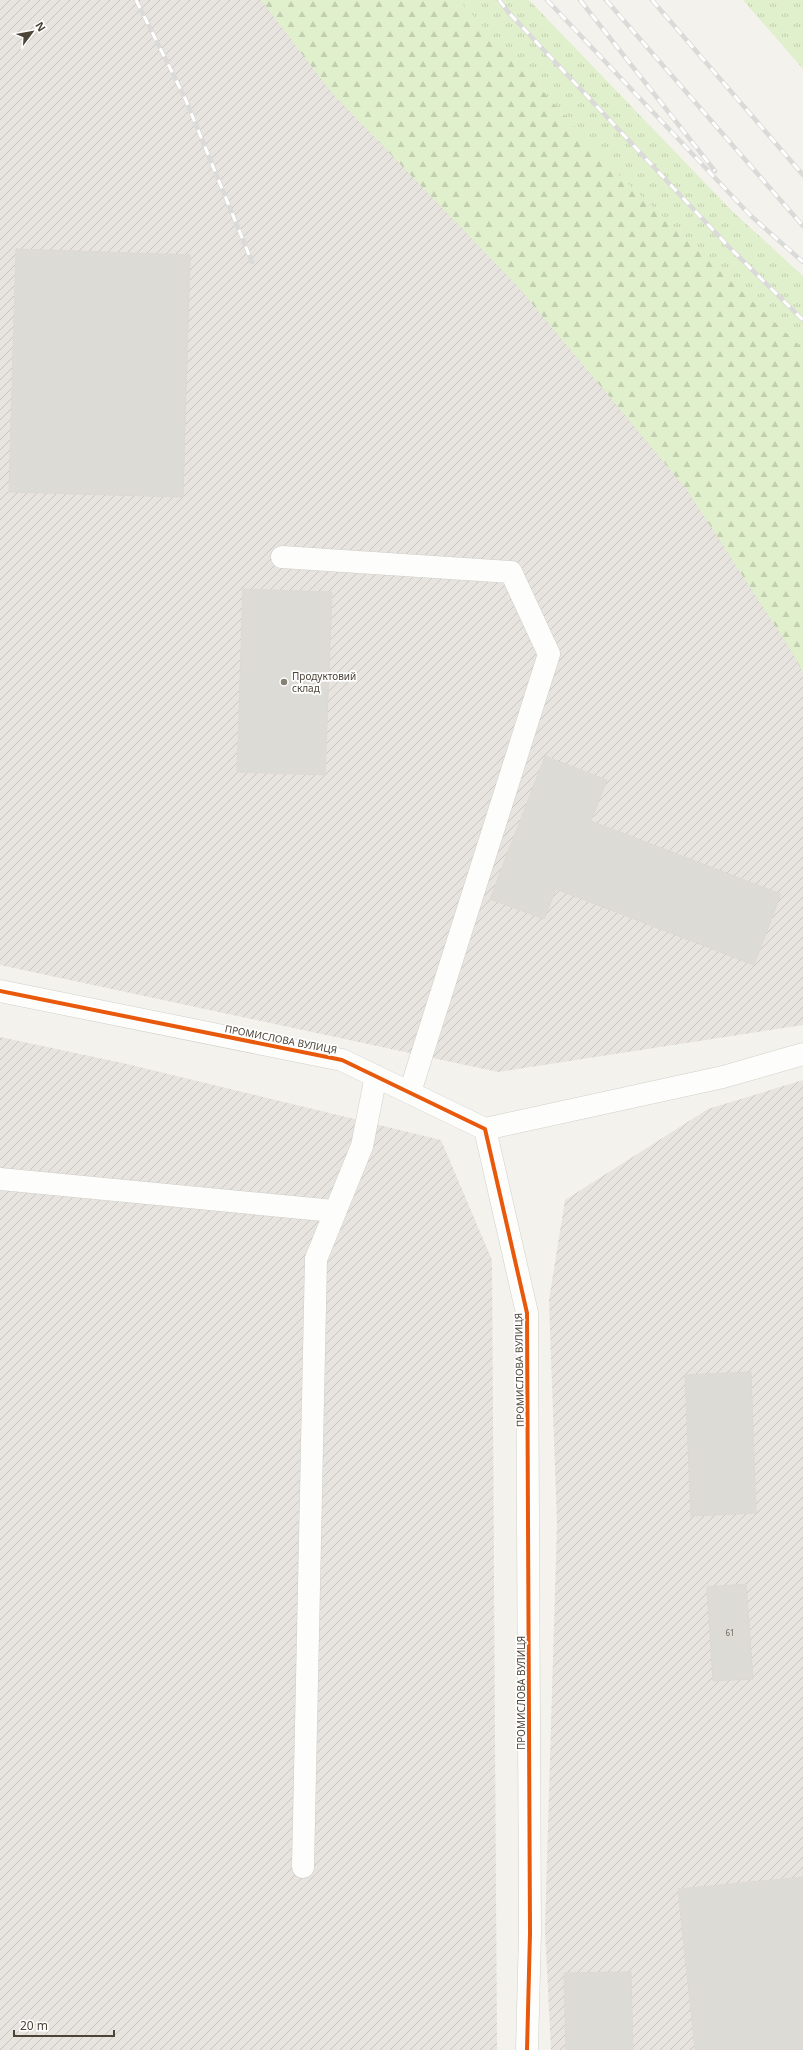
<svg xmlns="http://www.w3.org/2000/svg" width="803" height="2050" viewBox="0 0 803 2050" font-family="'Noto Sans',sans-serif">
  <style>
    .industrial { fill: url(#industrial-furrows) }
    .grass { fill: url(#grass-tufts) }
    .forest { fill: url(#forest-firs) }
    .building { fill: #dddbd5; stroke: #dcd9d2 }
    .lines { fill: none; stroke-linecap: round; stroke-linejoin: round }
    .minor-casing { stroke: #d1cfca; stroke-width: 23 }
    .minor { stroke: #fdfdfc; stroke-width: 22 }
    .rail-casing { stroke: #dadad9; stroke-width: 4.5 }
    .rail { stroke: #fff; stroke-width: 3; stroke-dasharray: 9; stroke-linecap: butt }
    .cycleway-casing { stroke: #fff; stroke-width: 6 }
    .cycleway { stroke: #e8590c; stroke-width: 4 }
    .poi-dot { fill: #868177; stroke: #fff; stroke-width: 1.5 }
    .labels { text-anchor: middle; stroke-width: 3.5; stroke-linejoin: round; paint-order: stroke }
    .number-label { font-size: 8px; fill: #706a5f }
    .poi-label { font-size: 10px; fill: #4b4437; stroke: #fff; text-anchor: start }
    .street-label { font-size: 10px; fill: #4b4437; stroke: #fff }
  </style>
  <defs>
    <pattern id="industrial-furrows" width="10" height="10" patternUnits="userSpaceOnUse"><rect width="10" height="10" fill="#e7e3de"/><path d="M-1 1l2-2M0 10L10 0M9 11l2-2" fill="none" stroke="#c8c4bf"/></pattern>
    <pattern id="grass-tufts" width="24" height="20" patternUnits="userSpaceOnUse"><rect width="24" height="20" fill="#e0efcc"/><path d="M3 7l-1-3M5 7V3M7 7l1-3M15 17l-1-3M17 17v-4M19 17l1-3" fill="none" stroke="#c2ceb0"/></pattern>
    <pattern id="forest-firs" width="22" height="20" patternUnits="userSpaceOnUse"><rect width="22" height="20" fill="#e0efcc"/><path d="M5 1l3.5 6h-7zM16 11l3.5 6h-7z" fill="#c2ceb0"/></pattern>
  </defs>
  <rect width="100%" height="100%" fill="#f3f2ed"/>
  <path class="industrial" d="M0,0H411L803,380V1025L498,1072L0,965Z
    M0,1037L127,1064L441,1140L492,1260L497,2050H0Z
    M803,1080V2050H551L545,1929L557,1524L549,1300L565,1200L708,1109Z"/>
  <path class="grass" d="M411,0H529L732,211L803,276V380Z
    M743,0H803V69Z"/>
  <path class="forest" d="M261,0H459L619,175L803,349V673L792,652L687,490L519,288L331,92Z"/>
  <path class="building" d="M16,249L190,255L183,497L9,492Z
    M243,589L332,592L325,775L237,772Z
    M545,756L607,780L591,821L781,894L754,965L556,889L544,919L490,899Z
    M751,1372L756,1513L691,1516L685,1375Z
    M746,1584L753,1679L713,1681L707,1587Z
    M803,1877V2050H695L678,1889Z
    M631,1972L633,2050H566L564,1973Z"/>
  <g class="lines">
    <g class="minor-casing">
      <path id="minor" d="M282,557L511,572L549,654L410,1092
        M0,991L342,1060L485,1129L527,1313L530,1933L527,2050
        M485,1129L723,1077L803,1054
        M0,1179L334,1211
        M303,1867L316,1259L362,1146L376,1076"/>
    </g>
    <use href="#minor" class="minor"/>
    <g class="rail-casing">
      <path id="rail" d="M136,0L185,98L252,262
        M499,0L510,14L729,247L803,320
        M547,0L751,216L803,262
        M580,0L715,171
        M606,0L803,226
        M652,0L803,175"/>
    </g>
    <use href="#rail" class="rail"/>
    <g class="cycleway-casing">
      <path id="cycleway" d="M0,991L342,1060L485,1129L527,1313L530,1933L527,2050"/>
    </g>
    <use href="#cycleway" class="cycleway"/>
  </g>
  <circle class="poi-dot" cx="284" cy="682" r="4"/>
  <g class="labels">
    <g class="number-label">
      <text x="730" y="1636">61</text>
    </g>
    <g class="poi-label">
      <text x="292" y="680">Продуктовий<tspan x="292" dy="12">склад</tspan></text>
    </g>
    <g class="street-label">
      <text transform="translate(281 1039) rotate(11)" y="4">ПРОМИСЛОВА ВУЛИЦЯ</text>
      <text transform="translate(519 1370) rotate(-91)" y="4">ПРОМИСЛОВА ВУЛИЦЯ</text>
      <text transform="translate(521 1693) rotate(-90)" y="4">ПРОМИСЛОВА ВУЛИЦЯ</text>
    </g>
  </g>
  <g transform="translate(32 32) rotate(58)" stroke="#ffffff" stroke-width="3" paint-order="stroke">
  <path d="M0-3L7 15L0 10L-7 15Z" fill="#4b4437"/>
  <text y="-6" font-size="11" font-weight="bold" text-anchor="middle" fill="#4b4437">N</text>
  </g>
  <path d="M14 2030v6h100v-6" fill="none" stroke="#4b4437" stroke-width="2"/>
  <text x="20" y="2030" font-size="12" fill="#4b4437" stroke="#ffffff" stroke-width="3" paint-order="stroke">20 m</text>
</svg>
